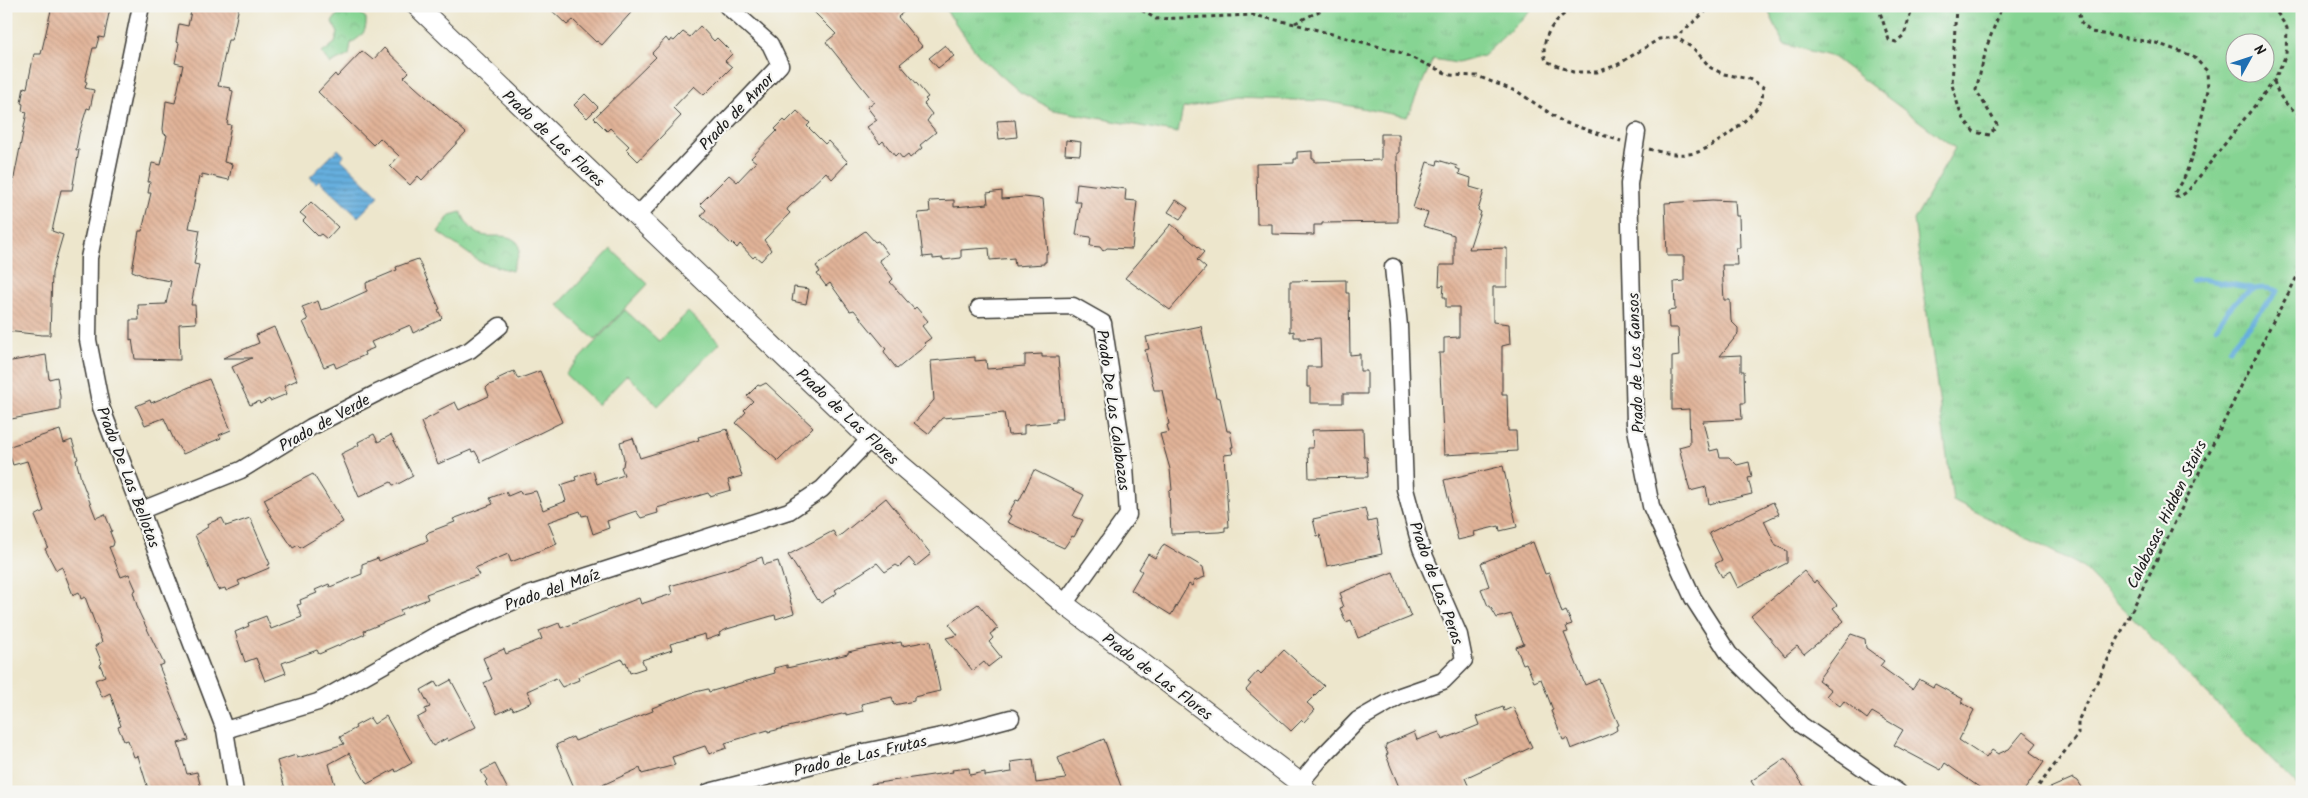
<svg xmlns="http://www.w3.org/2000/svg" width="2308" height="798" viewBox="0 0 2308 798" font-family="Kalam,sans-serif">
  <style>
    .grass { fill: url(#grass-tufts); stroke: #517858; fill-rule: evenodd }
    .park { fill: url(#park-crowns); stroke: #517858 }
    .pitch { fill: #86d493; stroke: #517858 }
    .water { fill: url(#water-rules); stroke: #41667d }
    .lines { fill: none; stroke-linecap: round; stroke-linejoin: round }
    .stream { stroke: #66afde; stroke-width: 5 }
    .building { fill: url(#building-back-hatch) }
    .minor-casing { stroke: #3b3a36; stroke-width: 19 }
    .tertiary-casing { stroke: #3b3a36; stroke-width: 22 }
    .path { stroke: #3b3a36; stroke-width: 3; stroke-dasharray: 4 4; stroke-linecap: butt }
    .minor { stroke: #fff; stroke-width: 16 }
    .tertiary { stroke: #fff; stroke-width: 20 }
    .labels { text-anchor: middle; stroke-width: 4.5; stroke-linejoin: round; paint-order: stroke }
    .street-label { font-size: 16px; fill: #1c1c1c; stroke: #f6f6f2 }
  </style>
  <defs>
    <pattern id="grass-tufts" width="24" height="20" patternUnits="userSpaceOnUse" patternTransform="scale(1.25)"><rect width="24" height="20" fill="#86d493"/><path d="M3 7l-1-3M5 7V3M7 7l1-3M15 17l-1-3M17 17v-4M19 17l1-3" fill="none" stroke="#73b57e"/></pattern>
    <pattern id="park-crowns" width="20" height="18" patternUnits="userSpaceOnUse" patternTransform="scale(1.25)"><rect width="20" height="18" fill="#86d493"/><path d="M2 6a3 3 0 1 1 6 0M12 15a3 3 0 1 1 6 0" fill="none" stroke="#73b57e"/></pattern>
    <pattern id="water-rules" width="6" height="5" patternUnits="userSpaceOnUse" patternTransform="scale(1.25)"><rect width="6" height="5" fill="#66afde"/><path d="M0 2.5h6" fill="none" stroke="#538eb3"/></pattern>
    <pattern id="building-back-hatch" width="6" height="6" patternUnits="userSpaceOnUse" patternTransform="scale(1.25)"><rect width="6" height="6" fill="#e1b398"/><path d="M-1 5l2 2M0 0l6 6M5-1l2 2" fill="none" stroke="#c09982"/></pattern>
  </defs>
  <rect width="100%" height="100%" fill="#f6f6f2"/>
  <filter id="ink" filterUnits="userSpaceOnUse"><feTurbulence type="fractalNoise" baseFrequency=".02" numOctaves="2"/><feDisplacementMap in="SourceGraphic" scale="10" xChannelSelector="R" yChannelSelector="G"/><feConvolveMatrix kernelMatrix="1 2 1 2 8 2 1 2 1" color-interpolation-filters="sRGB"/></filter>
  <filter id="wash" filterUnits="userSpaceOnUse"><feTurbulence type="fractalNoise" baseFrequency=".0096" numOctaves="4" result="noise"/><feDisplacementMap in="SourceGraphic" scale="20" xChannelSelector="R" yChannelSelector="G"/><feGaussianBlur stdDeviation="1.12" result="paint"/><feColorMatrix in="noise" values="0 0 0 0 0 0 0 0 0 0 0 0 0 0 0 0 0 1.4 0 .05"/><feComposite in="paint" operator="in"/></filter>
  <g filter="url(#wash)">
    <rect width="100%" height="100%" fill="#ede6cc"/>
    <path class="grass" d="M943,6H1536L1483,56L1457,63L1433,59L1407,117L1325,101L1236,98L1183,108L1178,133L1054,110L1020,92L980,57Z
      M1766,6H2302V790L2081,566L1953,500L1914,220L1955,148L1833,57L1784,44ZM2236,42H2266V72H2236Z"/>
    <path class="park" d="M348,10L360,13L366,18C367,32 362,36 351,43L349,55L330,64L322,53L335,43L338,33L332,22L338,14Z
      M461,212C479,253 500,225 518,243C522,258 514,259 512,271L480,262L438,232L450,215Z"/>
    <path class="pitch" d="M611,249L648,284L595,340L558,305Z
      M625,310L659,341L688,312L720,343L658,406L627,375L598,405L565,374Z"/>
    <path class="water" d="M338,149L344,155L341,159L379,196L358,217L319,180L316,183L310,177Z"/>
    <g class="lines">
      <path class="stream" d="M2192,280L2202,279L2252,288
        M2216,327C2231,305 2248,279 2278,291L2229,349"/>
    </g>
    <g id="blocks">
      <path class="building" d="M52,6L110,8L104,38L99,37L96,48H93L85,81L87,82L85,88L94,90L90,109L87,108L79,134L76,150H79L72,190H61L52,231L63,235L52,273L50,335H42L6,331V232L9,216H6V197L10,198L27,112L22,111L23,104L21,103L24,87L27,88L34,54H41Z
        M192,6H239L233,35L231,40H228L218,86L231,88L230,90L233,91L227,124L231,125L224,162L232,164L229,180L202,174V178L199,177L189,228L200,230L194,264L199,265L191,305H195L196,323L179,324L180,360L135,359L132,339L130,340V320H139L138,305L166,304L171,281L147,277L132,271L139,231H142L151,193H148L150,182H148L152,163L161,165L167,135L164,134L163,129L166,101L175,103L183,65L175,63L179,43L176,42L179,24L188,26Z
        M547,6H637L602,45L597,41L596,42L573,20L567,25Z
        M808,6H910L898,17L922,46L900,64L928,97L925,99L927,101L924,104L932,114L927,121L936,132L920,145L922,148L910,158L908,155L903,159L898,153L895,156L883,141L880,144L867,127L877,120L867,107L874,102L826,42L836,34Z
        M700,26L714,41L717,38L729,50L732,54L725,61L732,67L704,95L694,86L673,108L681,116L638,161L626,149L629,146L610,128L607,131L594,118L656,57L652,53L666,38L669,42L671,39L674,41L683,32L690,37Z
        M945,45L954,56L938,68L929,58Z
        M384,48L409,72L404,77L466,133L422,180L418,176L410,185L390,166L399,156L380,138L373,145L318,92L335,74L337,77L362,51L373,60Z
        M585,94L598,107L587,118L574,105Z
        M797,111L810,123L807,126L825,144L828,141L848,162L832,179L826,172L788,208L787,210L790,213L764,240L771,250L761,261L755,256L753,258L740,244L737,248L732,243L731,244L701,216L706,210L700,204L729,175L737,182L756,162L751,158L777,131L775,129L784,120L786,122Z
        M1015,120L1017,137L999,139L997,121Z
        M1381,134H1399V153H1397L1398,222L1322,223V225H1314V235L1272,234V224H1257L1256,164L1294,163V159H1297V152L1312,151V159H1315V162L1381,160Z
        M1066,140L1081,142L1080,155L1065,154Z
        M1438,160L1457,166L1456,168L1460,170L1459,174L1471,178L1470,187L1484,191L1478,210L1481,212L1469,249L1507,248V287H1493V322L1509,324L1510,344L1502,346V394H1507L1508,431H1516L1517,451L1444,455L1439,353H1444V338L1459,337V307H1446V297H1443L1444,285L1439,286L1440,265H1454V235L1423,226L1428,213L1413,208L1427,162L1437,165Z
        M1077,183L1126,189L1125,200L1137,201L1132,249L1107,248L1103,251L1100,247L1090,246L1091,237L1076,235L1081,202H1075Z
        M1002,191V199L1024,197L1043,199L1048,253H1046V262H1044V264L1015,266L1014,258L990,260L989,248L961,250V258L943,260V258L933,259V256L923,257L918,213L930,212L929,201L954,200V207L988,204L987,193Z
        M1176,200L1188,208L1180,219L1168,212Z
        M1712,200L1735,201L1736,216H1739L1740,248H1736L1737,265H1722L1724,300H1730L1731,321L1738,328V334L1720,356L1741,355V371H1744L1745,403H1741L1742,419L1703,421L1710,451L1718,449L1720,457H1729L1737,465L1749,462L1752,477L1748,478L1752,494L1709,504L1706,487L1690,491L1679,447L1690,444L1689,409L1672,410V357L1679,356L1678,328H1669L1668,311L1675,310L1674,282L1684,281V256H1667L1665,203Z
        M311,202L338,227L327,239L321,234L318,236L303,221L306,218L300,213Z
        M1171,224L1204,252L1197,260L1206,268L1170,310L1125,278Z
        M865,231L875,242L878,241L888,254L879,260L893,279L890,282L914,309L916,307L928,321L922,326L931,338L924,343L926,345L897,369L886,355L884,351L886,349L854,310L850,311L830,283L826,286L817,274L820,272L816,266Z
        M418,259L440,309L438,310L442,318L440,320L413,333L410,325L371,342L374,348L364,352L365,355L336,368L334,363L324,367L303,322L308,320L302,307L318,301L321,310L329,308L367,291L366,283L397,270L396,267Z
        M1346,280V293H1349L1350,355L1360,354V371H1367V394H1343V403H1310V387H1307V367H1321L1320,338L1300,339V337H1294V331L1290,332V281Z
        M794,287L809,289L806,304L792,301Z
        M1201,326L1216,397L1220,398L1227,431H1230L1233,447H1231L1233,454L1224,455L1229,527H1225V531L1219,532L1171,534L1169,491L1172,490L1170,469L1160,434L1169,432L1167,425L1169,424L1162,390H1154L1145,350L1149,349L1146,337Z
        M274,327L297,380L284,386L287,394L270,401L269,399L260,404L259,401L250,405L232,367L252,358H223L259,343L256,335Z
        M1042,354V357H1058L1063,418H1056V422L1024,425V434L1008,435L1004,413L942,418L928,434L914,423L934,400L931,361L975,357V361L986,360L987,369L1025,366V355Z
        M46,355L49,379L57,377L60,396V410L6,420V362Z
        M514,371L518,379L540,371L562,422L481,462L475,451L472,452L471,450L438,464L421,422L438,413L437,411L455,402L459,410L489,396L486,388L489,385L499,381L497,379Z
        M209,379L231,430L219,435L221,438L183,454L174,440L164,418L145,425L136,406L150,400L151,403Z
        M766,383L813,427L778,461L736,423L746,412L744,410L753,401L747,396L758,385L760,386Z
        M727,429L742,476L728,480L731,490L710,496L708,493L657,508L658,513L641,518L636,511L607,521L609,528L593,534L587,515L582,516L580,511L548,522L557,544L511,562L508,554L475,568L479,575L426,594L428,599L400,610L402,615L364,631L365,634L319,654L317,650L282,663L286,673L265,681L256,658L245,662L235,632L249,626L248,623L266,616L271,629L302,617L297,605L301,604L300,600L317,593L315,590L329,584L330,587L362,574V564L378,558L379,561L428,541L426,535L429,532L455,522L453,519L493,504L490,498L506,492L508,496L520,491L521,494L536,491L543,510L566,501L561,485L576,480L575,477L593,471L597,484L624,475L621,467L623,466L624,459L620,442L633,438L640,458L699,440L698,437Z
        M1363,429L1364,457H1367L1368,477L1309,478L1308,448H1313L1312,430Z
        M60,430L64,443L72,440L78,459L76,460L81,479L96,518L105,514L112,531L110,532L114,542L113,546L109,547L121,577L129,574L136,590L133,592L139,612L164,664L159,666L189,740L178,743L187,774L197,772L202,792H149L138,756L134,757L128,740L124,741L118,727L121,726L110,693L102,697L95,680L105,676L100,665L102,663L95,646L102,642L85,597L81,599L79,592L73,595L62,567L56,570L45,549L48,547L35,516L44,511L27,461L13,465L7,447Z
        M374,434L378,442L391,435L413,476L398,484L393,485L391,482L359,497L341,454L359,445L358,442Z
        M1503,466L1517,527L1500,531L1499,526L1474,532L1475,536L1458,540L1444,480Z
        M1034,470L1084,495L1073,516L1083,520L1074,537L1072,536L1064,548L1007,522L1011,516L1008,514L1016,500L1019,501Z
        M313,474L343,522L300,548L298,545L293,548L267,510L269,509L264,499Z
        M886,498L931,554L916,566L909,558L899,567L896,565L885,572L877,563L835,590L837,593L821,603L818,599L817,600L788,555L833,531L837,538Z
        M1773,502L1779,514L1764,521L1776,546L1787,551V563L1738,588L1730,572L1722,577L1715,564L1722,560L1709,533Z
        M1365,508L1368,522L1376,520L1382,554L1327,566L1320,535L1317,536L1313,519Z
        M222,518L226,526L250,518L270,564L268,565L269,568L238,581L240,585L226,591L225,588L218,590L195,535L208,527L207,524Z
        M1533,542L1545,574L1549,573L1562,613L1566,611L1572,624L1566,626L1568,632L1564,633L1585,685L1599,679L1619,725L1616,726L1617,730L1612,733L1571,749L1567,738L1563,740L1551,711L1553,710L1541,679L1534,682L1526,663L1523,664L1516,647L1524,644L1511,614L1497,618L1490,606H1488L1481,589L1489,586L1481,563Z
        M1164,544L1203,567L1205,577L1194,581L1192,586L1189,584L1171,615L1131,590L1142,571L1139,569L1148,554L1155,558Z
        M762,557L764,565L778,561L794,613L776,619L775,615L727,629L719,633L720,635L706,640L705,634L670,644L672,650L642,660L645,668L630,673L626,662L624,663L622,659L578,677L579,680L562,687L556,678L527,691L532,702L513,710L512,707L497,714L484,683L492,679L483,658L504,649L506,654L542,639L539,631L559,623L561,628L570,625L639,598L641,604L672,594L670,586L739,566Z
        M1804,571L1814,583L1816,580L1837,605L1833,608L1844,621L1804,654L1797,646L1785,656L1751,616Z
        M1393,572L1411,617L1358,638L1351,620L1346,622L1340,608L1343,607L1340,599L1342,598L1340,593Z
        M978,604L998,628L990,634L993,638L989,642L1001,657L988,667L984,662L973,671L946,638L958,635L949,624Z
        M1851,634L1865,639L1866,648L1884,661L1880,666L1912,689L1919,679L1933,687L1935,684L1963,699L1961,702L1974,710L1959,740L1986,758L1992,750L1998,754L2009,749L2023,732L2037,743L2030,752L2044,762L2023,792H1986L1945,763L1941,770L1894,745L1903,730L1872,712L1867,719L1844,701L1840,706L1826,696L1831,690L1818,680Z
        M930,641L940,691L914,697V701L894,705L892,697L861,704L863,711L846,715V713L768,732V730L725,743L727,748L709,754L705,746L672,757L675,765L642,774L640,768L596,788L597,792H576L556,745L573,737L575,741L653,711L652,708L691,693L708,689L709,692L775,673L774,668L787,665V668L848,654V652L866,648L901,642L902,646Z
        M1284,650L1324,686L1307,703L1315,710L1304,722L1302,720L1291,731L1246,690L1251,684L1248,682L1258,671L1261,674Z
        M451,680L476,727L448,741L447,738L433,746L417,718L426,713L425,709L430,707L421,690L435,682L438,687Z
        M1503,707L1504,711L1513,707L1532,747L1465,778L1471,792H1401L1386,755L1388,754L1385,747L1387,744L1414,732L1417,740L1439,732L1442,740L1479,725L1476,717Z
        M386,716L412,763L396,772L395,769L367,784L349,753L329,764L337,792H286L277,761L296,755L297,758L308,755L344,744L340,737L356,728L355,726L370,718L374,724Z
        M1104,739L1123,792H872L871,784L953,772L952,770L969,768L970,775L985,772V776L1012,772L1011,762L1033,759L1036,783L1066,779L1058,758Z
        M1785,758L1808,792H1758L1751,781Z
        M495,764L509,792H490L485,782L487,780L481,771Z
        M2073,778L2078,781L2085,792H2041Z"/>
    </g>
  </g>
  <g filter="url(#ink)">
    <use href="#blocks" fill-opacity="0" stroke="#3b3a36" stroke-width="1"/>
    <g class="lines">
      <g class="minor-casing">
        <path id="minor" d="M141,6L89,258L88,340L101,407L225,730L235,792
          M1637,132L1629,184L1635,424L1651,506L1693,598L1729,654L1801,725L1898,792
          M637,216L780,65L770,44L727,6
          M979,308L1073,306L1103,323L1125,466L1128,515L1064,604
          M142,510L241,470L311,427L377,393L470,350L500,326
          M225,730L318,702L438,634L528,595L789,511L822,489L870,439
          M1300,783L1321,758L1358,720L1400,696L1443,681L1464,660L1459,635L1421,548L1405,489L1399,326L1393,267
          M709,792L855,754L951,734L1011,718"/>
      </g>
      <g class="tertiary-casing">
        <path id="tertiary" d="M417,6L870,439L1064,604L1300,783L1308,792"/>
      </g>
      <path class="path" d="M1135,6L1156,19L1253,15L1295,24L1399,52L1450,75L1477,76L1518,92L1563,122L1621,141
        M1578,6C1557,15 1538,37 1546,61L1573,72H1597L1617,65L1659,39L1676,37L1705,12L1707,6
        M1878,6L1889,40L1896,42L1904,35L1913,6
        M1956,6L1952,85L1961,115L1974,132L1990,135L1997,125L1976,90L1987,46L2002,6
        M2077,6L2081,23L2091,32L2156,43L2193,56L2207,71L2208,90L2194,151L2185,176L2175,192L2176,197H2179L2188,191L2274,81L2286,55L2287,28L2278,14L2268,6
        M1295,23L1330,6
        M2274,81C2279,99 2287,106 2302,116
        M1649,149C1663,153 1683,157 1698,152C1714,147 1757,115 1762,99C1763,95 1762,91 1763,87L1749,79L1724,74L1711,68L1694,49L1676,37
        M2302,178L2299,192L2302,219
        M2034,792L2078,734V721L2271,325C2282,305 2293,286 2302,266"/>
      <use href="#minor" class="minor"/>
      <use href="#tertiary" class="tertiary"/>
    </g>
  </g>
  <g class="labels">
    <g class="street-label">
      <text transform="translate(736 111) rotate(-46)" y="6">Prado de Amor</text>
      <text transform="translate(554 138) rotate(43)" y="6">Prado de Las Flores</text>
      <text transform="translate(1635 363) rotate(-92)" y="6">Prado de Los Gansos</text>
      <text transform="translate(1114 410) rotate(82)" y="6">Prado De Las Calabazas</text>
      <text transform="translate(848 416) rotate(43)" y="6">Prado de Las Flores</text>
      <text transform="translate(324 422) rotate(-29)" y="6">Prado de Verde</text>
      <text transform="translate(129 477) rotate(69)" y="6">Prado De Las Bellotas</text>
      <text transform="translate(2166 514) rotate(-64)" y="6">Calabasas Hidden Stairs</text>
      <text transform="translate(1437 583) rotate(70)" y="6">Prado de Las Peras</text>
      <text transform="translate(552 589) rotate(-19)" y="6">Prado del Maíz</text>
      <text transform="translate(1158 676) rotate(37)" y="6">Prado de Las Flores</text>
      <text transform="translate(860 755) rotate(-13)" y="6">Prado de Las Frutas</text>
    </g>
  </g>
  <rect width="2308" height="798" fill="none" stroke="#f6f6f2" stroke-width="25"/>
  <g transform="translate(2250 58) rotate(50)"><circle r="24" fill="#f6f6f2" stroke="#9f9f9c"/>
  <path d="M0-4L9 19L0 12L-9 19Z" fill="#1f6fb2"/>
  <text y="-8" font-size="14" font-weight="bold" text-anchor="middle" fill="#1c1c1c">N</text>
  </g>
</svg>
